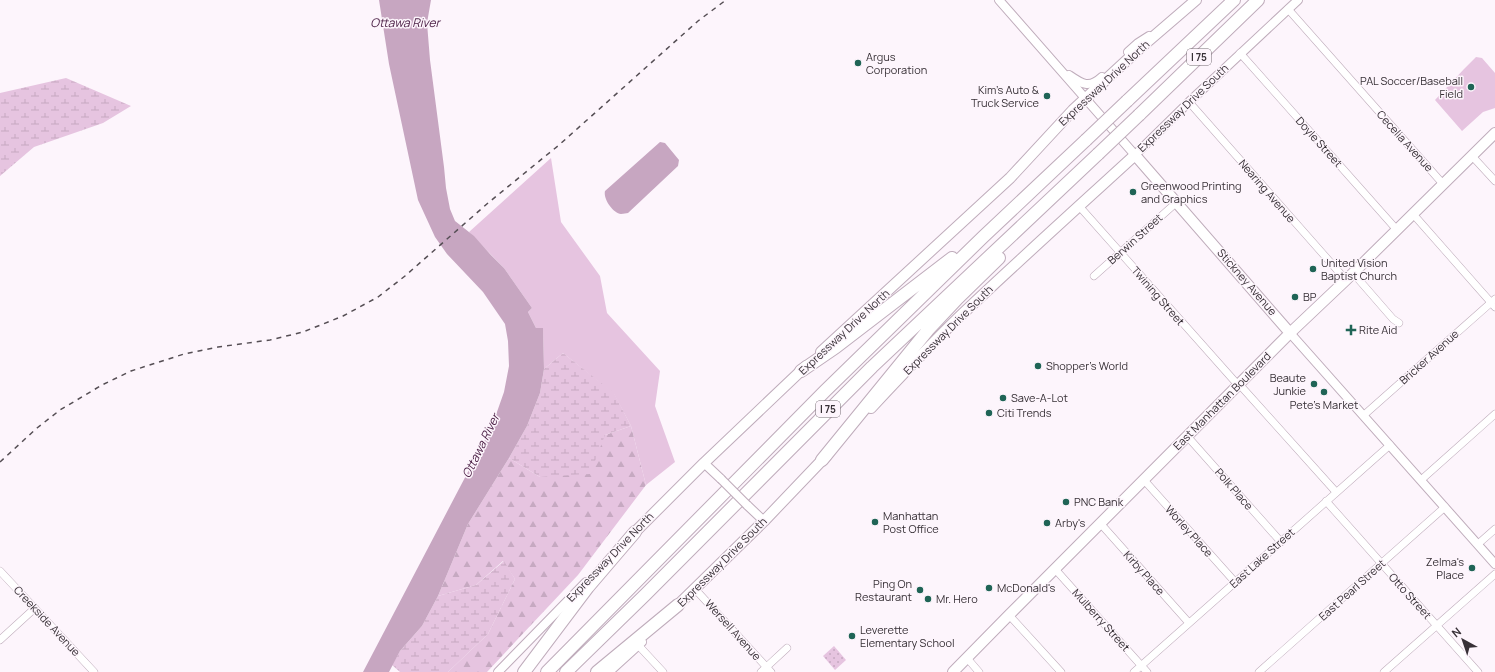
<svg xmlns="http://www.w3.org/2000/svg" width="1495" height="672" viewBox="0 0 1495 672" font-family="Manrope,sans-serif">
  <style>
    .grass { fill: #e6c4e0 }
    .forest { fill: url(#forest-firs) }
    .wetland { fill: url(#wetland-marsh) }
    .park { fill: url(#park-dots) }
    .water { fill: #c7a6c1 }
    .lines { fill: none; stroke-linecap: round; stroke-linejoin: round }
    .minor-casing { stroke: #bfacbb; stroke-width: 8 }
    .tertiary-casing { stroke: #bfacbb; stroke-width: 10 }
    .secondary-casing { stroke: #bfacbb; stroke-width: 12 }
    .motorway-casing { stroke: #bfacbb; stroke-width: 14 }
    .minor { stroke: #fff; stroke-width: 7 }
    .tertiary { stroke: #fff; stroke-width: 8 }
    .secondary { stroke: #fff; stroke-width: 10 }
    .motorway { stroke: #fff; stroke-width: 12 }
    .rail { stroke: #554e54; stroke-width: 1.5; stroke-dasharray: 5 5; stroke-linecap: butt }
    .tertiary-bridge-casing { stroke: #bfacbb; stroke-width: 10; stroke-linecap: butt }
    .motorway-bridge-casing { stroke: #bfacbb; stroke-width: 14; stroke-linecap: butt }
    .tertiary-bridge { stroke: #fff; stroke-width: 8 }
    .motorway-bridge { stroke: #fff; stroke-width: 12 }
    .poi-dot { fill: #1f6456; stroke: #fdf5fc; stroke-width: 1.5 }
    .labels { text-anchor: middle; stroke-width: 3; stroke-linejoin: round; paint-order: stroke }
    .shield { fill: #fdf5fc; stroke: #726b71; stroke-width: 1 }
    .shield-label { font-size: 10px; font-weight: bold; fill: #373036 }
    .poi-label { font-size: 11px; fill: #373036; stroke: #fdf5fc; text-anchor: start }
    .street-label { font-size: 11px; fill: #373036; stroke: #fdf5fc }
    .water-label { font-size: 12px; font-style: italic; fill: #4f2449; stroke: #fdf5fc }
  </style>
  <defs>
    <pattern id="forest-firs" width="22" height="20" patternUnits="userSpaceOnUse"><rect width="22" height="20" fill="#e6c4e0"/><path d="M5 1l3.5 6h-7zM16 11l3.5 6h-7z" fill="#c6a9c1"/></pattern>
    <pattern id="wetland-marsh" width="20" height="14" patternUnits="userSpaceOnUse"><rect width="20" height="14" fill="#e6c4e0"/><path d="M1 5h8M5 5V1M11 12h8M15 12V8" fill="none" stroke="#c6a9c1"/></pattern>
    <pattern id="park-dots" width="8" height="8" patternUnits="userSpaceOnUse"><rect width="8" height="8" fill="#e6c4e0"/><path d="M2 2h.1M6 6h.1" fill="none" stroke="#c6a9c1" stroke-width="1.8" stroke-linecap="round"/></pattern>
  </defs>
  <rect width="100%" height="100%" fill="#fdf5fc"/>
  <path class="grass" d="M1476,57L1482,58L1495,73V108L1483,112L1462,131L1435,100L1464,69Z
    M551,158L561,222L600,276L607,313L660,371L655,406L675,462L646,485L631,426L614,394L563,353L544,369L543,329L536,328L528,312L532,308L504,268L469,232Z"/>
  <path class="forest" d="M631,426L646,485L578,575L487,672H448L488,634L515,579L503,561L476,585L438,596L468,524L509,458L540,477L605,435Z"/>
  <path class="wetland" d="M66,78L131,106L103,123L34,147L0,176V93Z
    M563,353L614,393L631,426L605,435L590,474L540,477L509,458L527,426L540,393L544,369Z
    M504,561L515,579L488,634L448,672H400L392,665L400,651L422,626L438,596L476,585Z"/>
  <path class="park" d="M834,646L846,660L835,670L823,656Z"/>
  <path class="water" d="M379,0H431L427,23L430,60L444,167L446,188L450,209L455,221L474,236L490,254L504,268L532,308L528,312L536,328H543L544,369L540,393L527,426L509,458L468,524L438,596L422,626L400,651L389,672H363L492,426L504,392L509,366L508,341L505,324L483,292L447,254L435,237L418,200L389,64Z
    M660,142L665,143L679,160L678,166L628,213C626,213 624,214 621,214C613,213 603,199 605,191Z"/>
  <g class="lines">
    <g class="minor-casing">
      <path id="minor" d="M1288,9L1443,184
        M1240,53L1397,230
        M1189,102L1346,280
        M1472,156L1495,181
        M1079,206L1238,385
        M1413,214L1495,307
        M1353,273L1393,319L1399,323
        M1094,276L1177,202
        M1239,384L1336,492
        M1364,415L1495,299
        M1187,436L1281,542
        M1144,480L1235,582
        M1421,480L1495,414
        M1326,501L1478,672
        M1100,523L1189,623
        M1478,544L1495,529
        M1055,569L1147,672
        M0,571L94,672
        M695,589L771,672
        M1009,615L1061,672
        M0,640L35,608
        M638,645L663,672
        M967,658L979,672
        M761,672L787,648
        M1134,672L1390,445
        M1259,672L1445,507
        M1384,672L1495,574"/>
    </g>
    <g class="tertiary-casing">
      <path id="tertiary" d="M999,0L1135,155L1189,102L1298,0
        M1128,52L1138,43L1149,36
        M1069,75C1082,84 1089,89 1102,77
        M1290,333L1495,564
        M704,463L721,479
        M747,505L764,521
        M498,672L586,582
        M609,672L642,642"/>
    </g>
    <g class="secondary-casing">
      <path id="secondary" d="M821,352L1010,178L1073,110L1139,49L1196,0
        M871,408C899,378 928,347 958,318C1016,263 1076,209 1135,155L1290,333
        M635,532L704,463L806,366
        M678,605L764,521L827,455
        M953,672L1009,615L1290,333L1346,280L1495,133"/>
    </g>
    <g class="motorway-casing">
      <path id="motorway" d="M1127,101L1234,0
        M1139,115L1258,0
        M801,371L836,347L952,258
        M822,460L928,330L958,298L999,258
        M524,672L588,587L635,532
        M547,672L825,391L983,237L1086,140
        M566,672L645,595L872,367L1098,154
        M597,672L678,605"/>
    </g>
    <use href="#minor" class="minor"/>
    <use href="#tertiary" class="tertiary"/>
    <use href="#secondary" class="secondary"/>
    <use href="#motorway" class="motorway"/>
    <path class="rail" d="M0,462L37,428L60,410L102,385L131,371L184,354L218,347L270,340L303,332L343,316L378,297L405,276L488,203L559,145L698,21L726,0"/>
    <g class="tertiary-bridge-casing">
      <path id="tertiary-bridge" d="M721,479L747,505"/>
    </g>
    <g class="motorway-bridge-casing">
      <path id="motorway-bridge" d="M1086,140L1127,101
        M1098,154L1139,115"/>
    </g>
    <use href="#tertiary-bridge" class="tertiary-bridge"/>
    <use href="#motorway-bridge" class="motorway-bridge"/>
  </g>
  <g class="poi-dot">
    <circle cx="858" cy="63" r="4"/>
    <circle cx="1471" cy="87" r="4"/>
    <circle cx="1047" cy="96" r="4"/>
    <circle cx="1133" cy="192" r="4"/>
    <circle cx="1313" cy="269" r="4"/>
    <circle cx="1295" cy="297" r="4"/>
    <path d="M1349 324h4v4h4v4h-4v4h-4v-4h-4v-4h4z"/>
    <circle cx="1038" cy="366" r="4"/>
    <circle cx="1314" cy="384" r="4"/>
    <circle cx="1324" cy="392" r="4"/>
    <circle cx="1003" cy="398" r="4"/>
    <circle cx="989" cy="413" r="4"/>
    <circle cx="1066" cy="502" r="4"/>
    <circle cx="875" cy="522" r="4"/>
    <circle cx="1047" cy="523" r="4"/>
    <circle cx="1472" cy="568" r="4"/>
    <circle cx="989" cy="588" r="4"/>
    <circle cx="920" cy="590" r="4"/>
    <circle cx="928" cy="599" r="4"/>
    <circle cx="852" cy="636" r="4"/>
  </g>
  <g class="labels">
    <g class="shield">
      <rect x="1187" y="49" width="24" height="16" rx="3"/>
      <rect x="816" y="401" width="24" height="16" rx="3"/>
    </g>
    <g class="shield-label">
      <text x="1199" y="61">I 75</text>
      <text x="828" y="413">I 75</text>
    </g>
    <g class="poi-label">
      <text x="866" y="61">Argus<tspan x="866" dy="13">Corporation</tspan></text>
      <text x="1463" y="85" text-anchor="end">PAL Soccer/Baseball<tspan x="1463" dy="13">Field</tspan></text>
      <text x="1039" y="94" text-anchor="end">Kim's Auto &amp;<tspan x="1039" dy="13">Truck Service</tspan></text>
      <text x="1141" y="190">Greenwood Printing<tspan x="1141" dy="13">and Graphics</tspan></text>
      <text x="1321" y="267">United Vision<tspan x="1321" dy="13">Baptist Church</tspan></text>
      <text x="1303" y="301">BP</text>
      <text x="1359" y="334">Rite Aid</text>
      <text x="1046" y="370">Shopper's World</text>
      <text x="1306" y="382" text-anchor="end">Beaute<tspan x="1306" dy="13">Junkie</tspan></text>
      <text x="1011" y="402">Save-A-Lot</text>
      <text x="1324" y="409" text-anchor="middle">Pete's Market</text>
      <text x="997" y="417">Citi Trends</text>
      <text x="1074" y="506">PNC Bank</text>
      <text x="883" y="520">Manhattan<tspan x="883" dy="13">Post Office</tspan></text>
      <text x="1055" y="527">Arby's</text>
      <text x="1464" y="566" text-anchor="end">Zelma's<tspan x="1464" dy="13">Place</tspan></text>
      <text x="912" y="588" text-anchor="end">Ping On<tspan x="912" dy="13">Restaurant</tspan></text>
      <text x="997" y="592">McDonald's</text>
      <text x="936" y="603">Mr. Hero</text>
      <text x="860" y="634">Leverette<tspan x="860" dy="13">Elementary School</tspan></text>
    </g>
    <g class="street-label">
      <text transform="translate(1104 83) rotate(-43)" y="4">Expressway Drive North</text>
      <text transform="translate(1183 108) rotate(-44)" y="4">Expressway Drive South</text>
      <text transform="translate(1405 141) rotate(48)" y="4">Cecelia Avenue</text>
      <text transform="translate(1319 142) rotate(48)" y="4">Doyle Street</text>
      <text transform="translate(1267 191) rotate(49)" y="4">Nearing Avenue</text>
      <text transform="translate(1135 239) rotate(-42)" y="4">Berwin Street</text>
      <text transform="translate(1247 282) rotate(49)" y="4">Stickney Avenue</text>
      <text transform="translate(1158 296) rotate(49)" y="4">Twining Street</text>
      <text transform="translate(948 330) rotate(-45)" y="4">Expressway Drive South</text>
      <text transform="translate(844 332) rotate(-43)" y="4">Expressway Drive North</text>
      <text transform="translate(1429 357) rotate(-42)" y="4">Bricker Avenue</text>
      <text transform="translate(1222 401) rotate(-45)" y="4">East Manhattan Boulevard</text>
      <text transform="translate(1234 489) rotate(49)" y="4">Polk Place</text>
      <text transform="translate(1189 531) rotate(48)" y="4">Worley Place</text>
      <text transform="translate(610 557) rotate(-46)" y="4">Expressway Drive North</text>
      <text transform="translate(1262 558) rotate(-42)" y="4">East Lake Street</text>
      <text transform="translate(722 562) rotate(-45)" y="4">Expressway Drive South</text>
      <text transform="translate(1144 573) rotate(48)" y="4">Kirby Place</text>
      <text transform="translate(1352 590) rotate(-42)" y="4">East Pearl Street</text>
      <text transform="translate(1410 596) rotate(48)" y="4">Otto Street</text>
      <text transform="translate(1101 620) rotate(48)" y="4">Mulberry Street</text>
      <text transform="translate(47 621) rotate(47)" y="4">Creekside Avenue</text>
      <text transform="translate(733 630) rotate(48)" y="4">Wersell Avenue</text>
    </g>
    <g class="water-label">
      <text x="405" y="27">Ottawa River</text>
      <text transform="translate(481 446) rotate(-64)" y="4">Ottawa River</text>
    </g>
  </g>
  <g transform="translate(1463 640) rotate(320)" stroke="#fdf5fc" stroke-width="3" paint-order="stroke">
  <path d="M0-3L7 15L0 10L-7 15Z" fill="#373036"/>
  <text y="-6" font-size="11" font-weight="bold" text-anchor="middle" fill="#373036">N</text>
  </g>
</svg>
